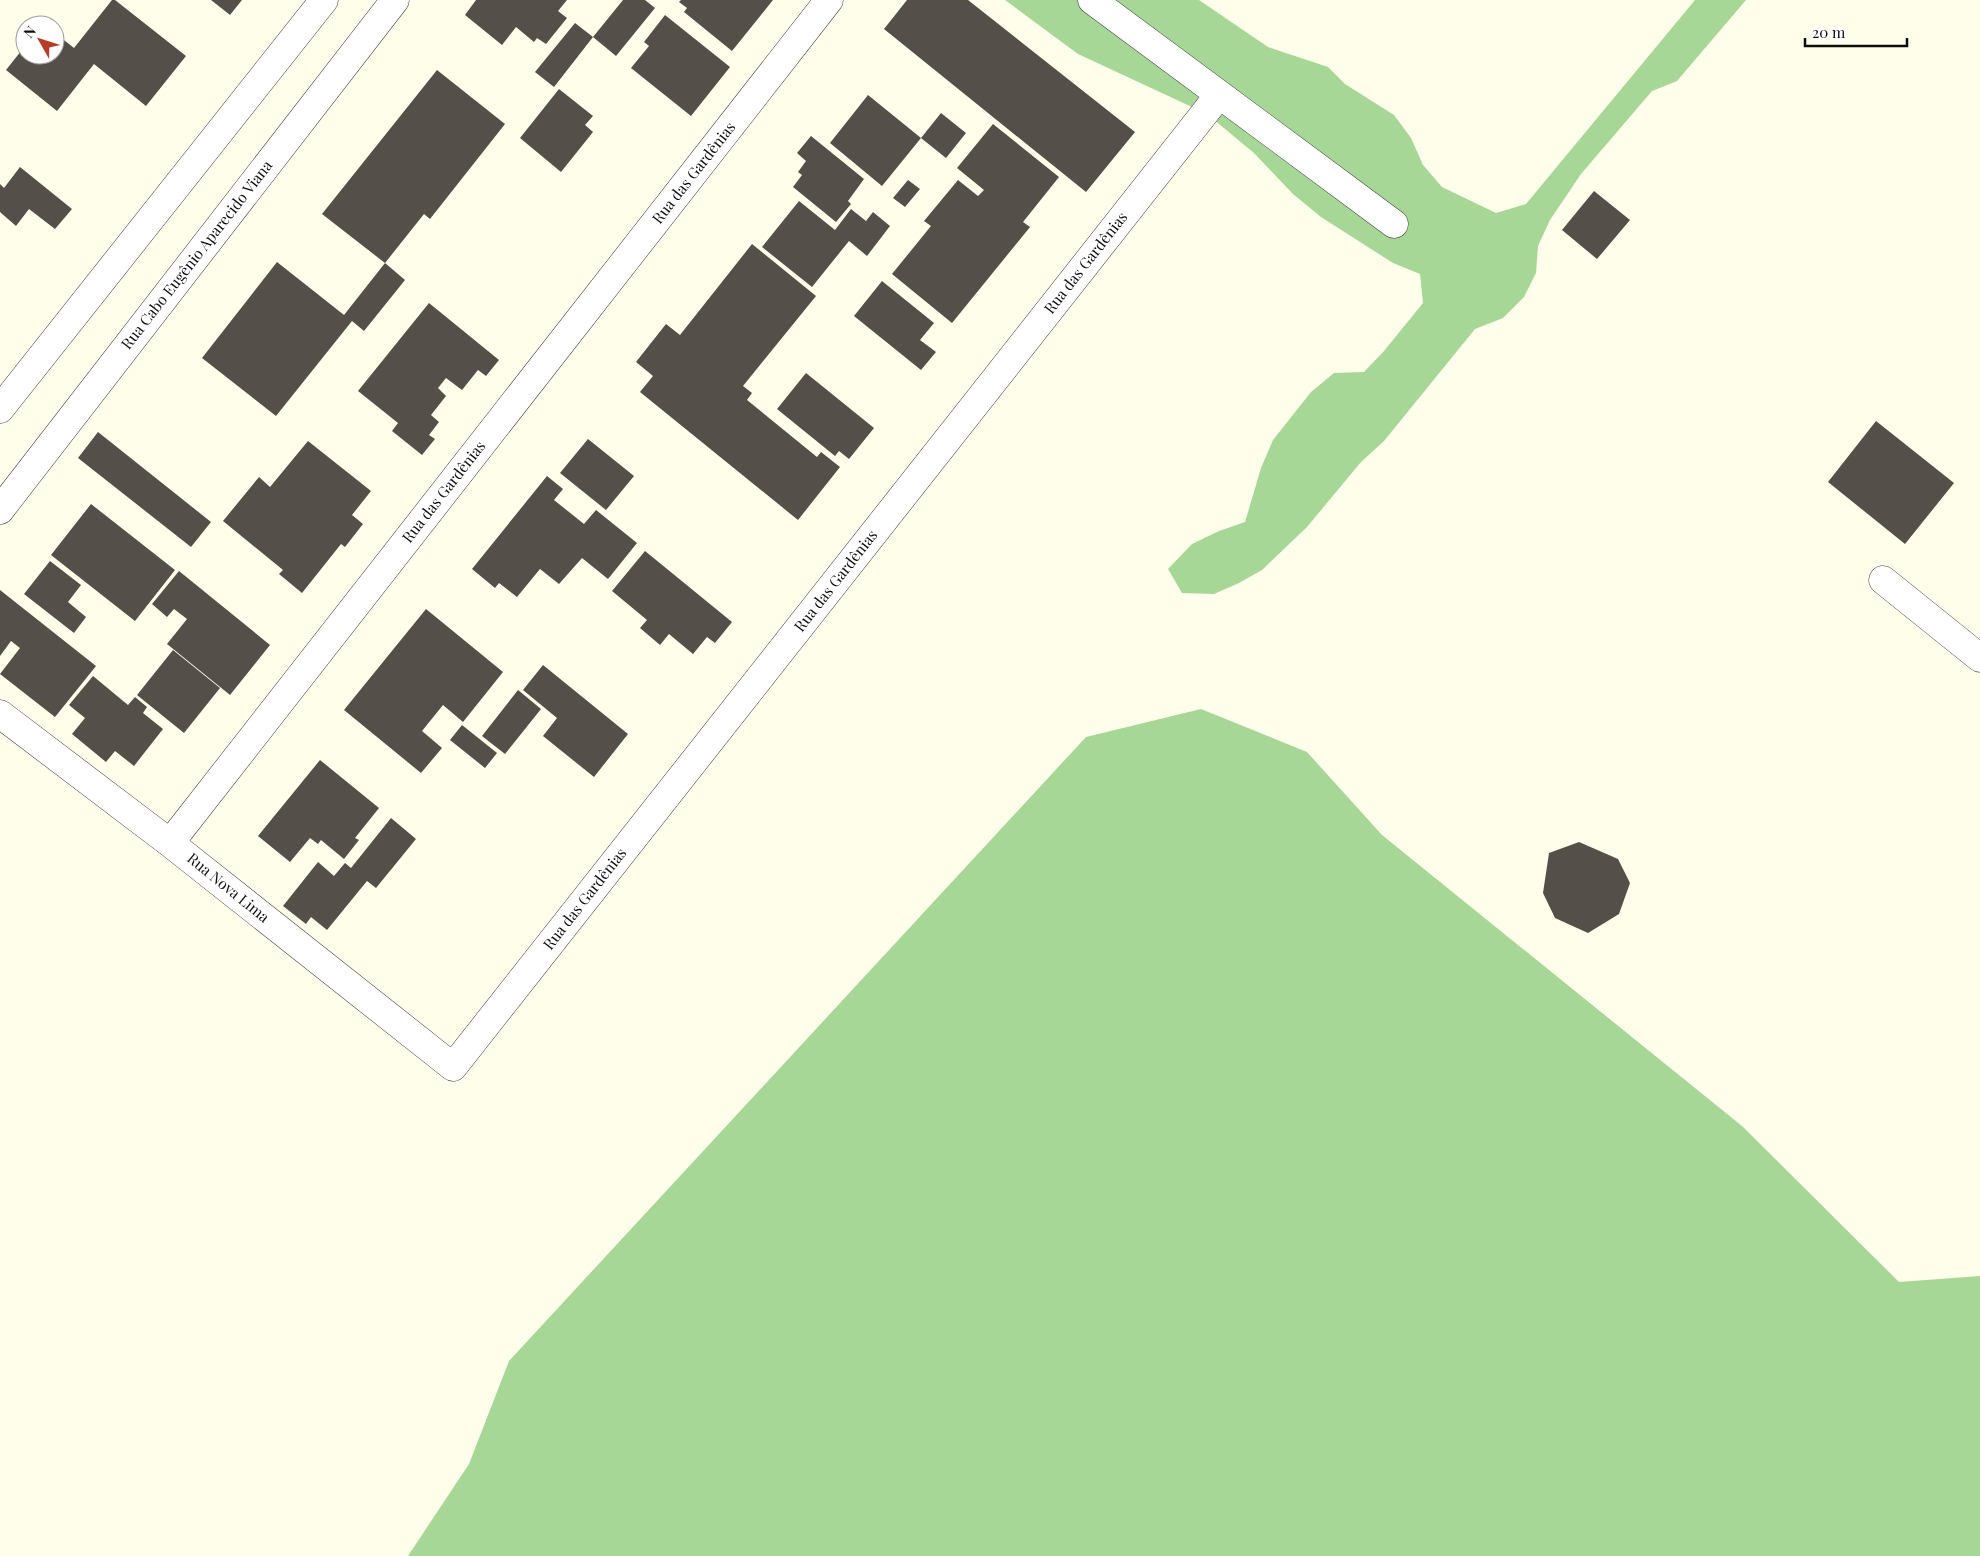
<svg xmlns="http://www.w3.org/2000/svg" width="1980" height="1556" viewBox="0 0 1980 1556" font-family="'Playfair Display',serif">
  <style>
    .forest { fill: #a7d796 }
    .building { fill: #544f48 }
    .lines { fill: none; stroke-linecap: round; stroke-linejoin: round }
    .minor-casing { stroke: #3f3f3f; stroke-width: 29 }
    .minor { stroke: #fff; stroke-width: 28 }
    .labels { text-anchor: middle; stroke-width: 5; stroke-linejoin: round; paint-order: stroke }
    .street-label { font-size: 15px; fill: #0c0c0c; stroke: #fff }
  </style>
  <rect width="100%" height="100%" fill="#fefeeb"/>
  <path class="forest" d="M1005,0H1199L1268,47L1328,67L1345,84L1394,115L1411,138L1423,165L1442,187L1496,213L1526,204L1695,0H1746L1677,81L1652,91L1581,174L1550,220L1538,246L1536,273L1524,297L1503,318L1475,329L1384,441L1361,462L1307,527L1262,570L1239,583L1214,594L1182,593L1168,569L1192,544L1219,531L1245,522L1261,468L1273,440L1311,392L1334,373L1364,372L1384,351L1423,303L1420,274L1393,263L1321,217L1293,194L1254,153L1207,114L1078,54Z
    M1201,709L1307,752L1382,835L1742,1126L1899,1282L1980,1276V1556H408L469,1464L509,1361L1086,737Z"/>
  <path class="building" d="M112,0H115L186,56L146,106L94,64L57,111L6,70L25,46V55H55V33L74,48Z
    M211,0H242L230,15Z
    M476,0H567L558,11L567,18L546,44L537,38L534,42L516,27L502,45L465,15Z
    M623,0H645L655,8L616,56L593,37Z
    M681,0H773L732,51L684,12L687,8L679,2Z
    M907,0H968L1135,132L1086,192L884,29Z
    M665,15L730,67L691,116L631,68L649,46L644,42Z
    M575,23L593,37L554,87L535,72Z
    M437,70L505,124L430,219L424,214L385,263L405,280L364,331L352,321L276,416L202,358L277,262L344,315L385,263L322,214Z
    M559,89L593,116L585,125L593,132L561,172L520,138Z
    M868,95L921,138L882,186L830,143Z
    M941,113L966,133L946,158L921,138Z
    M993,124L1059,177L1023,222L1030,227L952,323L892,274L931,226L924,221L958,180L978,196L984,190L957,168Z
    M811,136L864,179L848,201L851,204L836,222L793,187L802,175L798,172L806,161L797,153Z
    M20,167L72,209L55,229L29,209L16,226L0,212V184L4,188Z
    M908,180L920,189L905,207L893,198Z
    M1594,191L1630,220L1597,259L1562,230Z
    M799,201L835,230L851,209L866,221L873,212L890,226L867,256L849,241L812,287L762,247Z
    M752,244L816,296L743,386L752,393L747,400L817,457L821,452L840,467L798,520L640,392L653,376L636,362L666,324L680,335Z
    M882,281L934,323L920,340L936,352L921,370L854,316Z
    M429,303L499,360L486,376L478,370L462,390L446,378L438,388L446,396L431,415L439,422L429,435L435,439L422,455L392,431L398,423L358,391Z
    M806,373L874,428L849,459L839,451L835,456L777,409Z
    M1876,421L1954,483L1905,544L1828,482Z
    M98,432L211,522L191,547L78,458Z
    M588,439L634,476L606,510L560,473Z
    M308,441L371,491L352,515L363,524L345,547L341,544L302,593L279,574L283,570L223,521L259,477L270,487Z
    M547,476L563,489L554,500L584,524L596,510L637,543L608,579L582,558L559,584L540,569L517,597L499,583L495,588L472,569Z
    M91,504L175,570L135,621L51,555Z
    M645,551L732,622L715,643L707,637L693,654L669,634L660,645L640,628L647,620L612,591Z
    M50,561L81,585L68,602L86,617L74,633L24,594Z
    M179,571L270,645L230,695L167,644L187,619L174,609L167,617L152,604Z
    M0,590L96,666L55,717L0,674L20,648L11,641L0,656Z
    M426,609L503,672L463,722L443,705L422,731L442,748L421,773L344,710Z
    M173,650L220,688L184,733L137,695Z
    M543,665L628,734L594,777L543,736L557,718L523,690Z
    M93,676L128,705L135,697L147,707L143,713L163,729L134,766L115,751L106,762L72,734L85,718L69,705Z
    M518,690L541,709L505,754L482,736Z
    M462,725L497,753L485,768L450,740Z
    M320,760L379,808L355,838L359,840L344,859L321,840L318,844L310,838L290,862L258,836Z
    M391,818L416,839L376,888L367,881L327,930L311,917L306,924L283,906L318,862L334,876L345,863L351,868Z
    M1579,842L1618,859L1630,883L1619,914L1588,933L1555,918L1543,893L1549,853Z"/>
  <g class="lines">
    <g class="minor-casing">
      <path id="minor" d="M1092,0L1394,224
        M0,409L324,0
        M0,510L395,0
        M1883,580L1980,658
        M0,714L170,843L453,1067L1219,95
        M170,843L829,0"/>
    </g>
    <use href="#minor" class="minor"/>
  </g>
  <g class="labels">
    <g class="street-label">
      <text transform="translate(694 173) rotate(-52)" y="5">Rua das Gardênias</text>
      <text transform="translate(197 255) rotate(-52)" y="5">Rua Cabo Eugênio Aparecido Viana</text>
      <text transform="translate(1086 263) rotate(-52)" y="5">Rua das Gardênias</text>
      <text transform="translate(444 492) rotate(-52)" y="5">Rua das Gardênias</text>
      <text transform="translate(836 581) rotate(-52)" y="5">Rua das Gardênias</text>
      <text transform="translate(228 888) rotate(39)" y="5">Rua Nova Lima</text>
      <text transform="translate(585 899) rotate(-52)" y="5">Rua das Gardênias</text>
    </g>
  </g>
  <g transform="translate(40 40) rotate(309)"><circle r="24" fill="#ffffff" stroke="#9e9e9e"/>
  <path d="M0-4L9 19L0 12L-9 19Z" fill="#b73d28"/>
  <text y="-8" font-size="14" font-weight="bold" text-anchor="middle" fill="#0c0c0c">N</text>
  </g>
  <path d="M1805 38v8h102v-8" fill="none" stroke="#0c0c0c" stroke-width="2.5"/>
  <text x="1812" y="38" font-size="15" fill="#0c0c0c" stroke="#ffffff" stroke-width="4" paint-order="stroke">20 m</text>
</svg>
